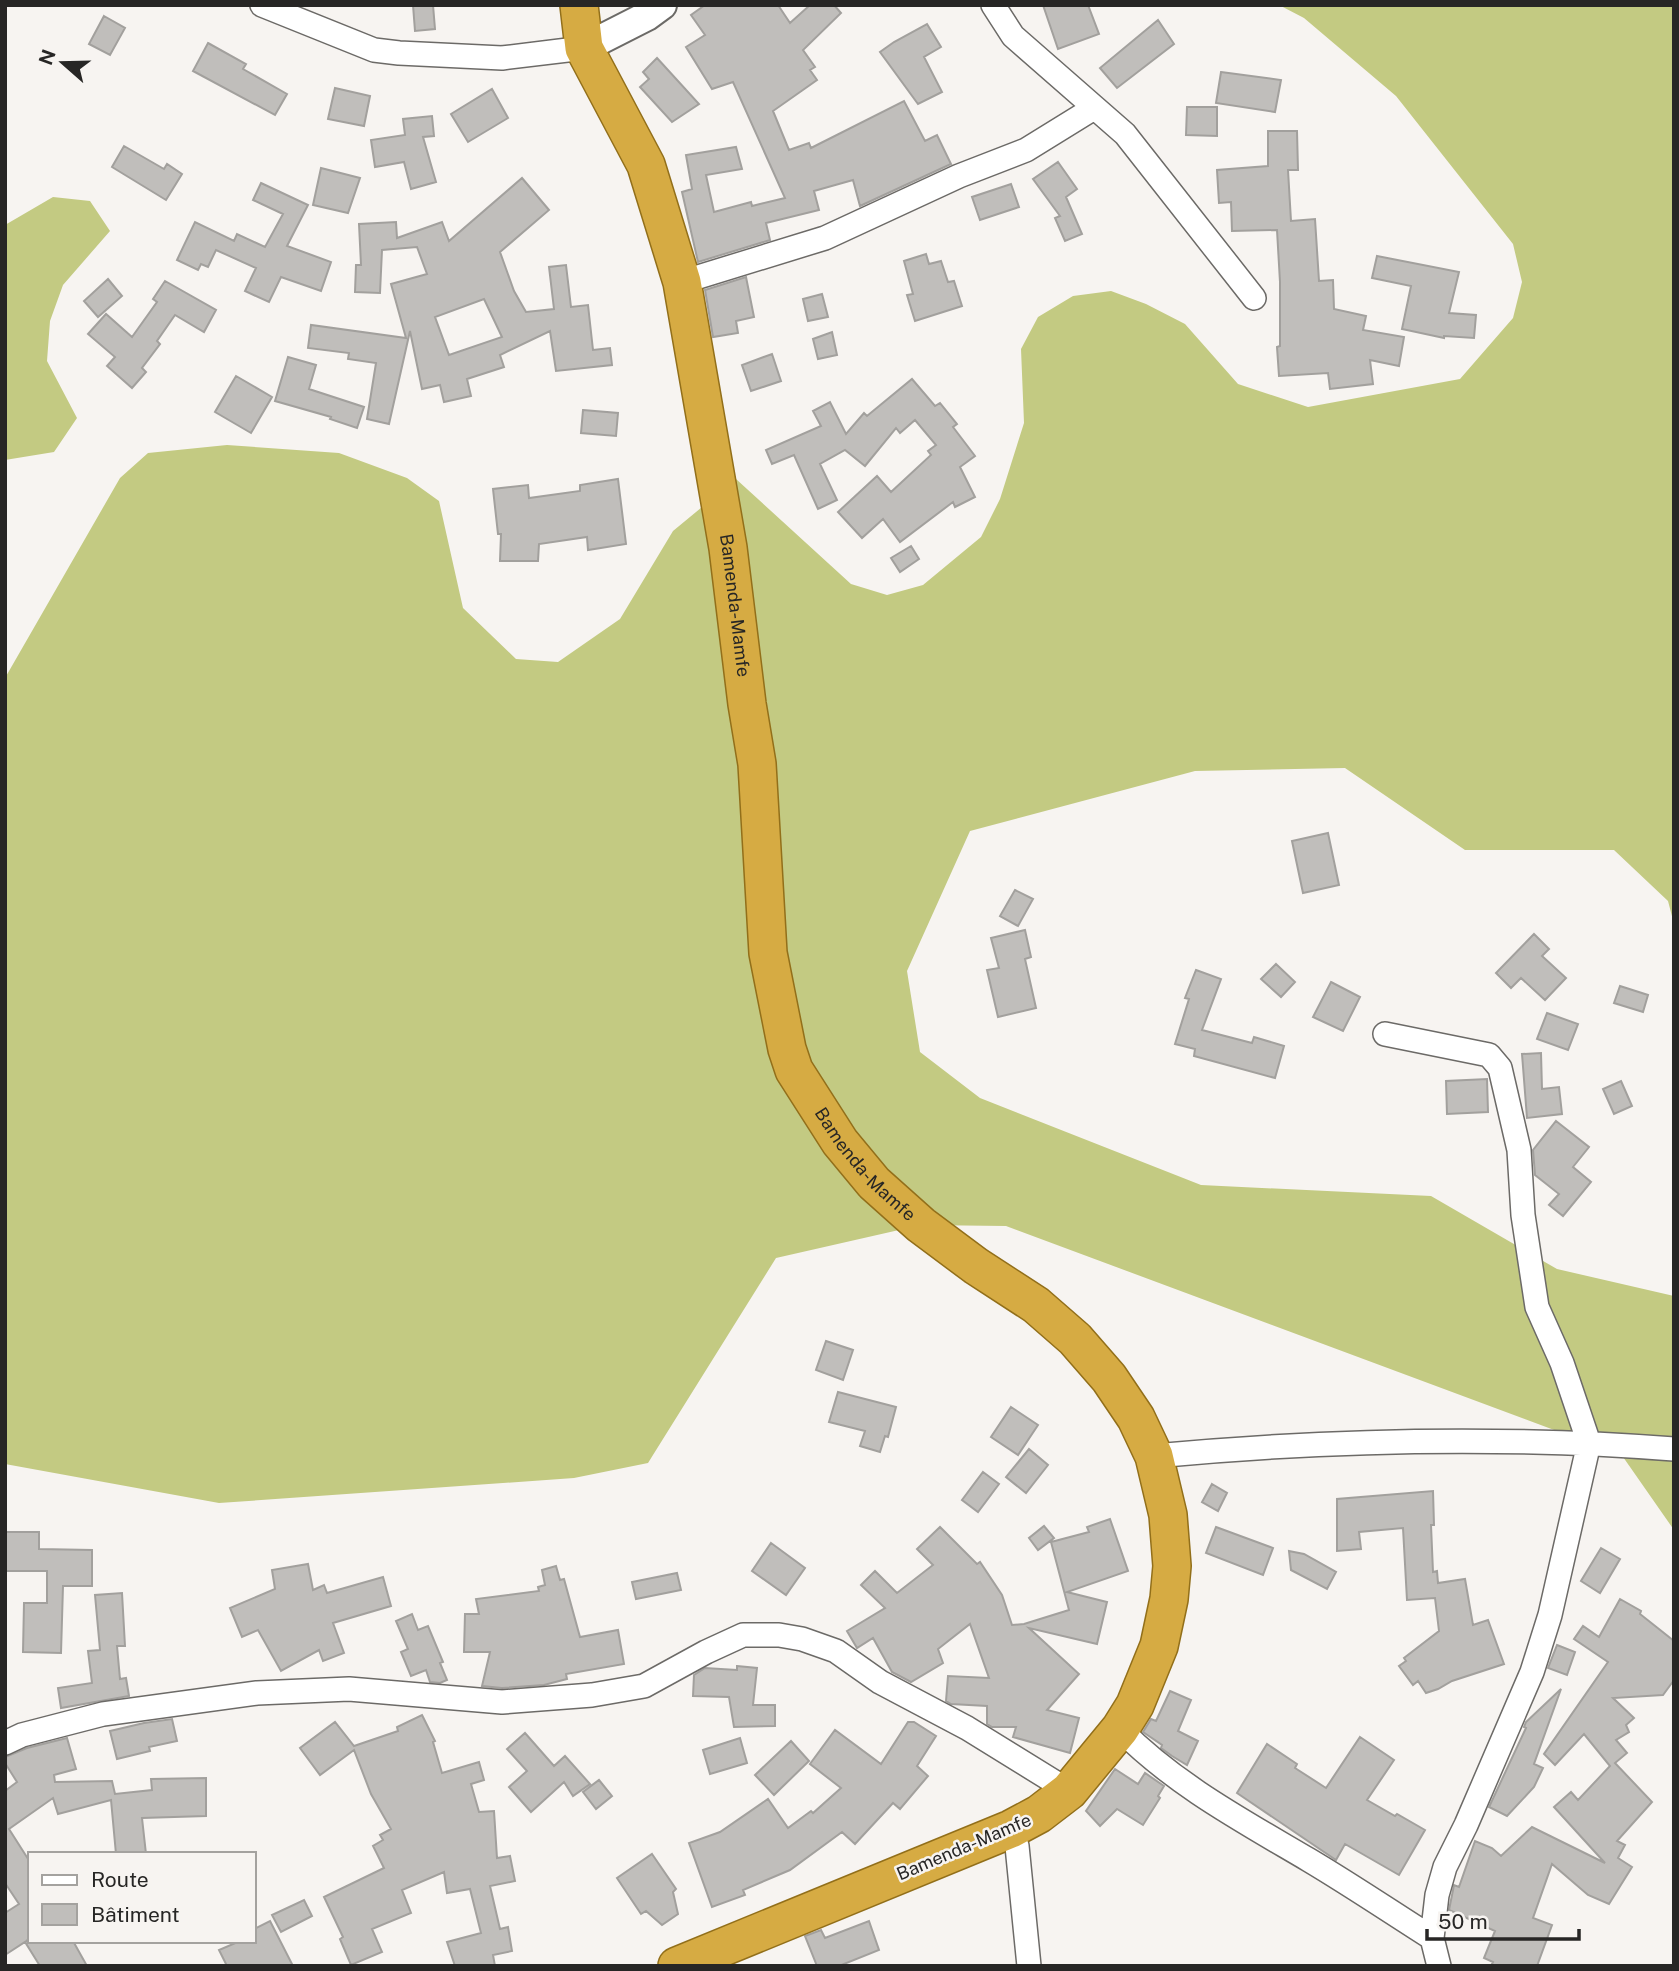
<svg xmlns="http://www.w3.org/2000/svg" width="1679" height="1971" viewBox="0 0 1679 1971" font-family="'Public Sans',sans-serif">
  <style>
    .forest { fill: #c3ca82 }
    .building { fill: #c0bebb; stroke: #a2a09d; stroke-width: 2; fill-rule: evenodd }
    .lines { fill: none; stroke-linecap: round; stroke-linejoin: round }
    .minor-casing { stroke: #6c6a67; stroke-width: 26 }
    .tertiary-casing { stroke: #6c6a67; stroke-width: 32 }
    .trunk-casing { stroke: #926f1a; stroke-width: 40 }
    .minor { stroke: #fff; stroke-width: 23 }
    .tertiary { stroke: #fff; stroke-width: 28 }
    .trunk { stroke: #d6ab43; stroke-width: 37 }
    .labels { text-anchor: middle; stroke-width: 5; stroke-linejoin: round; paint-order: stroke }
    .street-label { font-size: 18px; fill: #272625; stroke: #f7f4f1 }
  </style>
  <rect width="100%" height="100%" fill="#f7f4f1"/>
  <path class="forest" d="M1279,5H1674V924L1668,901L1614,850H1465L1345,768L1195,771L970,831L907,971L920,1052L980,1098L1201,1185L1431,1196L1557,1269L1674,1296V1530L1614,1444L1589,1443L1006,1226L921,1225L776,1258L648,1463L574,1478L219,1503L5,1464V678L120,478L148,453L227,445L339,453L407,478L439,501L463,608L516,659L558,662L620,619L673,531L736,479L851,584L887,595L923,585L981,537L1000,499L1024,423L1021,349L1038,317L1073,296L1111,291L1146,304L1185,324L1238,384L1308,407L1460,379L1513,318L1522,282L1513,244L1396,96L1304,18Z
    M53,197L90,201L110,231L63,285L50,321L47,361L77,418L54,452L5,460V225Z"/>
  <path class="building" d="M413,5H433L435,29L415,31Z
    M705,5H778L790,23L810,5H834L841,13L803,50L815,67L810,70L817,80L773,111L789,150L809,143L811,148L904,101L925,141L937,135L951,164L860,206L853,180L814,191L819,210L766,223L770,240L698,262L682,192L692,189L686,155L736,147L742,169L706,175L714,212L751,202L752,206L785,198L733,82L712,89L686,47L705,35L691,15Z
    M1043,5H1088L1099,34L1058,49Z
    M104,16L125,28L110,55L89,44Z
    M1158,20L1174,44L1117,88L1100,68Z
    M927,24L941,47L924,57L942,92L918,104L880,52L894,42Z
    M208,43L246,64L243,69L287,94L275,115L193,71Z
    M657,58L699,104L672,122L640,87L649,79L643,72Z
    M1221,72L1281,80L1275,112L1216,103Z
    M335,88L370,96L364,126L328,119Z
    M492,89L508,118L468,142L451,114Z
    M1187,107H1217V136L1186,135Z
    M432,116L434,136L423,137L436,182L411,189L404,162L375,167L371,140L405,135L403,119Z
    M1268,131H1297L1298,170H1288L1291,221L1315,219L1319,281L1333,280L1334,309L1366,316L1363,330L1404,337L1399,366L1370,360L1373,384L1330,389L1328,373L1279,376L1277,347L1280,346V282L1277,230L1232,231L1231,202L1219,203L1217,170L1268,166Z
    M124,146L164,169L167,164L182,174L166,200L112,167Z
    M1058,162L1077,189L1066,197L1082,234L1065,241L1055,218L1060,216L1033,179Z
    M321,168L360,178L348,213L313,205Z
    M522,178L549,210L500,252L514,291L526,312L554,309L549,267L566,265L571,307L588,305L593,350L610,348L612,365L556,371L550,331L500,355L504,367L467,379L471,396L444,402L440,385L422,389L410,331L389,424L367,419L376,363L348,359L349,353L308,348L311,325L406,338L391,284L427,274L417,247L382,250L380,293L355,292L356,265H361L359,224L396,222L397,238L442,222L449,241ZM484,299L502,337L449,355L435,317Z
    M261,183L308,205L287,246L331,262L321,291L281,277L269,302L245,291L256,268L216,250L208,267L201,264L198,270L177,260L195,222L234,241L237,234L265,247L283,214L253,200Z
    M1011,184L1019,207L980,220L972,197Z
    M926,254L929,264L941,261L948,282L954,281L962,306L915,321L907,295L913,294L904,261Z
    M1377,256L1459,272L1449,313L1476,315L1474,338L1444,336V338L1402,329L1411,286L1372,278Z
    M746,277L754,317L736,321L738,333L713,337L705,290Z
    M108,279L122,296L98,317L84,301Z
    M165,281L216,310L204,332L175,315L157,341L160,344L142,368L146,372L132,388L107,366L115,357L88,334L106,314L132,337L157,302L153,299Z
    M822,294L828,317L808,321L803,299Z
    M832,332L837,355L818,359L813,339Z
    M772,354L781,381L751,391L742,365Z
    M288,357L316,365L309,389L364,407L357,428L330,419L331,417L275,401Z
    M236,376L272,397L251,433L215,412Z
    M912,379L935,406L940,403L957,424L953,427L975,456L960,467L975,497L955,507L953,502L900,542L883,519L862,538L838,512L877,476L891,492L931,455L928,451L936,445L915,420L900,433L896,428L865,466L845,450L820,464L837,500L818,509L794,455L772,464L766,450L821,426L813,411L830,402L846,434L864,413L867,416Z
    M583,410L618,413L616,436L581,433Z
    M618,479L626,544L588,550L587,537L539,544L538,561H500L501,534H498L493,489L528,485L529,498L580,491V485Z
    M911,546L919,559L900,572L891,558Z
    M1328,833L1339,885L1303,893L1292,841Z
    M1015,890L1033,899L1018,926L1000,916Z
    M1025,930L1031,957L1025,959L1036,1008L998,1017L987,970L999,968L991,938Z
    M1534,934L1549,949L1542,956L1566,978L1545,1000L1521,978L1511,988L1496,973Z
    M1276,964L1295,982L1281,997L1261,979Z
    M1196,970L1221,979L1202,1030L1252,1043L1254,1037L1284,1046L1275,1078L1194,1056L1195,1049L1175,1044L1189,999L1185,998Z
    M1331,982L1360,997L1343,1031L1313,1017Z
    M1620,986L1648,995L1643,1012L1614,1003Z
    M1547,1013L1578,1024L1568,1050L1537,1039Z
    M1541,1053L1542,1089L1559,1087L1562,1114L1527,1118L1522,1054Z
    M1487,1079L1488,1112L1447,1114L1446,1081Z
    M1621,1081L1632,1106L1614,1114L1603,1089Z
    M1556,1121L1589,1147L1573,1167L1591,1182L1563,1216L1549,1205L1559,1194L1535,1175L1533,1150Z
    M826,1341L853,1350L843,1380L816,1370Z
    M838,1392L896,1407L888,1437L885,1436L880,1452L860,1446L865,1431L829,1422Z
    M1011,1407L1038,1425L1018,1455L991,1437Z
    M1029,1449L1048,1465L1026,1493L1006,1477Z
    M983,1472L999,1484L978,1512L962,1500Z
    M1212,1484L1227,1493L1218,1511L1202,1502Z
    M1433,1491L1434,1525H1431L1433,1572L1437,1571L1438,1583L1465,1579L1473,1625L1488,1620L1504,1664L1452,1681L1438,1689L1426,1693L1418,1681L1413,1685L1399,1666L1406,1661L1404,1658L1439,1631L1435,1598L1407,1600L1403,1528L1359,1532L1361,1549L1337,1551V1499Z
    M1110,1519L1128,1571L1067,1592L1107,1602L1097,1644L1029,1628L1079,1674L1047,1710L1079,1718L1070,1753L1013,1737L1016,1727H992L987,1724V1706L951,1704L946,1701L948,1676L989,1678L970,1624L938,1649L943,1663L911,1682L892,1672L873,1638L857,1648L847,1631L885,1608L861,1585L875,1571L897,1593L933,1565L917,1549L940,1527L977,1564L980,1562L1002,1595L1012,1625L1024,1624L1069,1610L1051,1542L1089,1532L1087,1527Z
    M1044,1526L1054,1538L1038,1550L1029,1538Z
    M1216,1527L1273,1548L1263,1575L1206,1553Z
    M5,1532H39V1549L92,1550V1586H63L61,1653L23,1652L24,1603H47V1571H5Z
    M771,1543L805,1568L786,1595L752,1571Z
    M1601,1548L1620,1559L1600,1593L1581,1581Z
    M1289,1551L1304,1554L1336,1572L1327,1589L1291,1570Z
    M308,1564L313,1590L324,1585L327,1593L383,1577L391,1606L333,1623L344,1653L323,1661L319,1650L281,1671L258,1630L242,1637L230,1608L275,1589L272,1570Z
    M556,1566L560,1580L564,1579L580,1637L618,1630L624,1664L566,1674L567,1679L544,1685L502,1688L482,1686L490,1652H464L465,1614H479L476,1599L539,1591L538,1587L545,1585L542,1570Z
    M677,1573L681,1590L636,1599L632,1582Z
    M122,1593L125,1646H117L120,1679L126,1678L129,1696L61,1708L58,1688L92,1683L88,1651L100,1650L95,1595Z
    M1620,1599L1641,1611L1640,1614L1674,1641V1680L1663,1695L1613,1698L1634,1718L1626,1725L1629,1732L1616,1740L1627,1753L1615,1763L1652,1802L1617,1841L1625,1845L1618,1858L1632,1867L1609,1904L1588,1895L1552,1864L1533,1918L1552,1925L1537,1966H1491L1493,1962L1484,1958L1495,1931L1449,1910L1454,1885L1459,1887L1475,1841L1492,1848L1501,1856L1532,1827L1605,1863L1554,1807L1571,1792L1578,1800L1610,1766L1584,1734L1555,1765L1544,1754L1608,1662L1574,1639L1583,1626L1599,1637Z
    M412,1614L418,1630L428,1626L443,1662L440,1663L447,1680L440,1683L430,1682L426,1670L411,1676L401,1652L408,1649L396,1621Z
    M1557,1645L1575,1652L1567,1675L1548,1668Z
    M737,1666L757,1668L753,1705H775V1726L734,1727L729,1697L693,1696L694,1675L705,1668L737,1670Z
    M1561,1689L1534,1764L1543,1768L1534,1787L1507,1816L1489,1807L1526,1728L1524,1727L1526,1722Z
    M1170,1691L1191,1700L1178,1731L1198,1741L1187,1765L1172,1756L1161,1748L1162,1745L1143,1732L1151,1719L1156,1721Z
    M422,1715L435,1741L433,1742L442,1773L479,1762L484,1780L471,1784L479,1812L494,1811L497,1858L510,1856L515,1881L490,1886L500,1929L508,1927L512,1951L493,1955L495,1966H455L447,1942L481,1933L470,1889L447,1893L444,1872L402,1890L411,1913L372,1929L382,1952L351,1965L340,1939L343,1937L324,1897L384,1868L373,1846L383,1840L380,1835L391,1829L371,1794L354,1750L320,1775L300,1748L335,1722L354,1746L398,1731L397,1727Z
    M172,1719L177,1741L149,1747L150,1751L117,1759L110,1731L144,1723Z
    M908,1722H914L936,1736L917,1766L928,1776L900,1809L893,1803L855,1844L842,1832L790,1870L743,1890L745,1895L712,1907L689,1843L720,1832L768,1799L788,1828L811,1811L813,1813L841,1788L810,1764L835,1730L881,1764Z
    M525,1733L554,1766L565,1756L590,1784L573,1796L564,1782L531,1812L509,1787L527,1771L507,1749Z
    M1360,1737L1394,1760L1367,1800L1395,1816L1397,1814L1425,1830L1399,1875L1345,1844L1336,1860L1237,1793L1267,1744L1297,1764L1295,1768L1326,1788Z
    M67,1738L76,1769L54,1775L55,1782L112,1781L115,1794L152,1790L151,1779L206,1778V1816L142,1818L146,1854H116L111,1800L58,1814L53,1798L9,1829L30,1862V1939L26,1941H73L87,1966H40L25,1942L5,1955V1913L19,1904L5,1883V1791L17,1782L5,1763V1757L27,1748Z
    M740,1738L747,1763L710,1774L703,1750Z
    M791,1741L809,1761L774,1795L755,1775Z
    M1115,1769L1138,1784L1145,1773L1164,1786L1158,1796L1160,1798L1143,1825L1117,1809L1100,1826L1086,1811Z
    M599,1780L612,1796L596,1809L583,1792Z
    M652,1854L676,1889L673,1892L678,1914L662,1925L646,1911L641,1914L617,1878Z
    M304,1900L312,1916L281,1932L272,1915Z
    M270,1921L293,1966H227L219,1950L240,1941H254V1929Z
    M869,1921L879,1950L839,1966H817L805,1936L821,1930L825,1938Z"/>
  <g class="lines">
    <g class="minor-casing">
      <path id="minor" d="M262,5L374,50L399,53L502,58L584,48
        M993,5L1013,36L1125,134L1254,298
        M682,282L825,238L959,176L1026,150L1094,108
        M1385,1034L1489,1055L1500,1068L1519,1150L1523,1215L1537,1307L1562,1363L1589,1443L1550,1615L1532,1672L1466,1825L1445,1867L1437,1895L1432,1938
        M1154,1456C1325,1440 1503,1436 1674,1449
        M1120,1729C1174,1784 1243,1821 1309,1860C1351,1885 1391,1912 1432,1938L1439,1966
        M5,1743L22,1735L103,1714L257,1693L349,1689L502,1702L592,1695L644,1686L706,1652L743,1635H779L802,1639L836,1651L880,1682L967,1728L1069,1791
        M1011,1829L1017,1846L1029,1966"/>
    </g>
    <g class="tertiary-casing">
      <path id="tertiary" d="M584,48L647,16L662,5"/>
    </g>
    <g class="trunk-casing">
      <g id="trunk">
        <path id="s1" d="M579,5L584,48L646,165L682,282L728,548L747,704L757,764L768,953L787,1049L794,1070L840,1142L874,1183L921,1225L976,1266L1036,1305L1075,1339L1109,1378L1136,1418L1154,1456L1168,1515L1172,1566L1169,1599L1159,1646L1135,1705L1120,1729L1069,1791L1039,1814L1011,1829L677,1966"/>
      </g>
    </g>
    <use href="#minor" class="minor"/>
    <use href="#tertiary" class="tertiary"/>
    <use href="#trunk" class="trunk"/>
  </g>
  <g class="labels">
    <g class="street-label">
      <text dy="6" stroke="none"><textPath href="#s1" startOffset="626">Bamenda-Mamfe</textPath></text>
      <text dy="6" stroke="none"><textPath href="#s1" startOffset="1214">Bamenda-Mamfe</textPath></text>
      <text transform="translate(964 1847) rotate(-23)" y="6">Bamenda-Mamfe</text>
    </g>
  </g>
  <rect width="1679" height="1971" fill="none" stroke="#272625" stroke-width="14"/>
  <rect x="28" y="1852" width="228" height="91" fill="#f7f4f1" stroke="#a4a29f" stroke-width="2"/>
  <rect x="42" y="1875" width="35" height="10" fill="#ffffff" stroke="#a4a29f" stroke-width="2"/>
  <text x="91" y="1887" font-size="21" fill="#272625">Route</text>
  <rect x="42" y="1904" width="35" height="21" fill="#c0bebb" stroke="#a4a29f" stroke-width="2"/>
  <text x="91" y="1922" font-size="21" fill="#272625">Bâtiment</text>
  <g transform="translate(63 63) rotate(290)" stroke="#f7f4f1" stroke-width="5" paint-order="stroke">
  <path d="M0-5L12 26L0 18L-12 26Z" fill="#272625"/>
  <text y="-10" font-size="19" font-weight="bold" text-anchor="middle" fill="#272625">N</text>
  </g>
  <path d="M1427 1929v10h152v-10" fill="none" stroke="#272625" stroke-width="3.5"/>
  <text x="1438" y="1929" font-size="21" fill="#272625" stroke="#f7f4f1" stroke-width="5" paint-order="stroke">50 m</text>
</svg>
